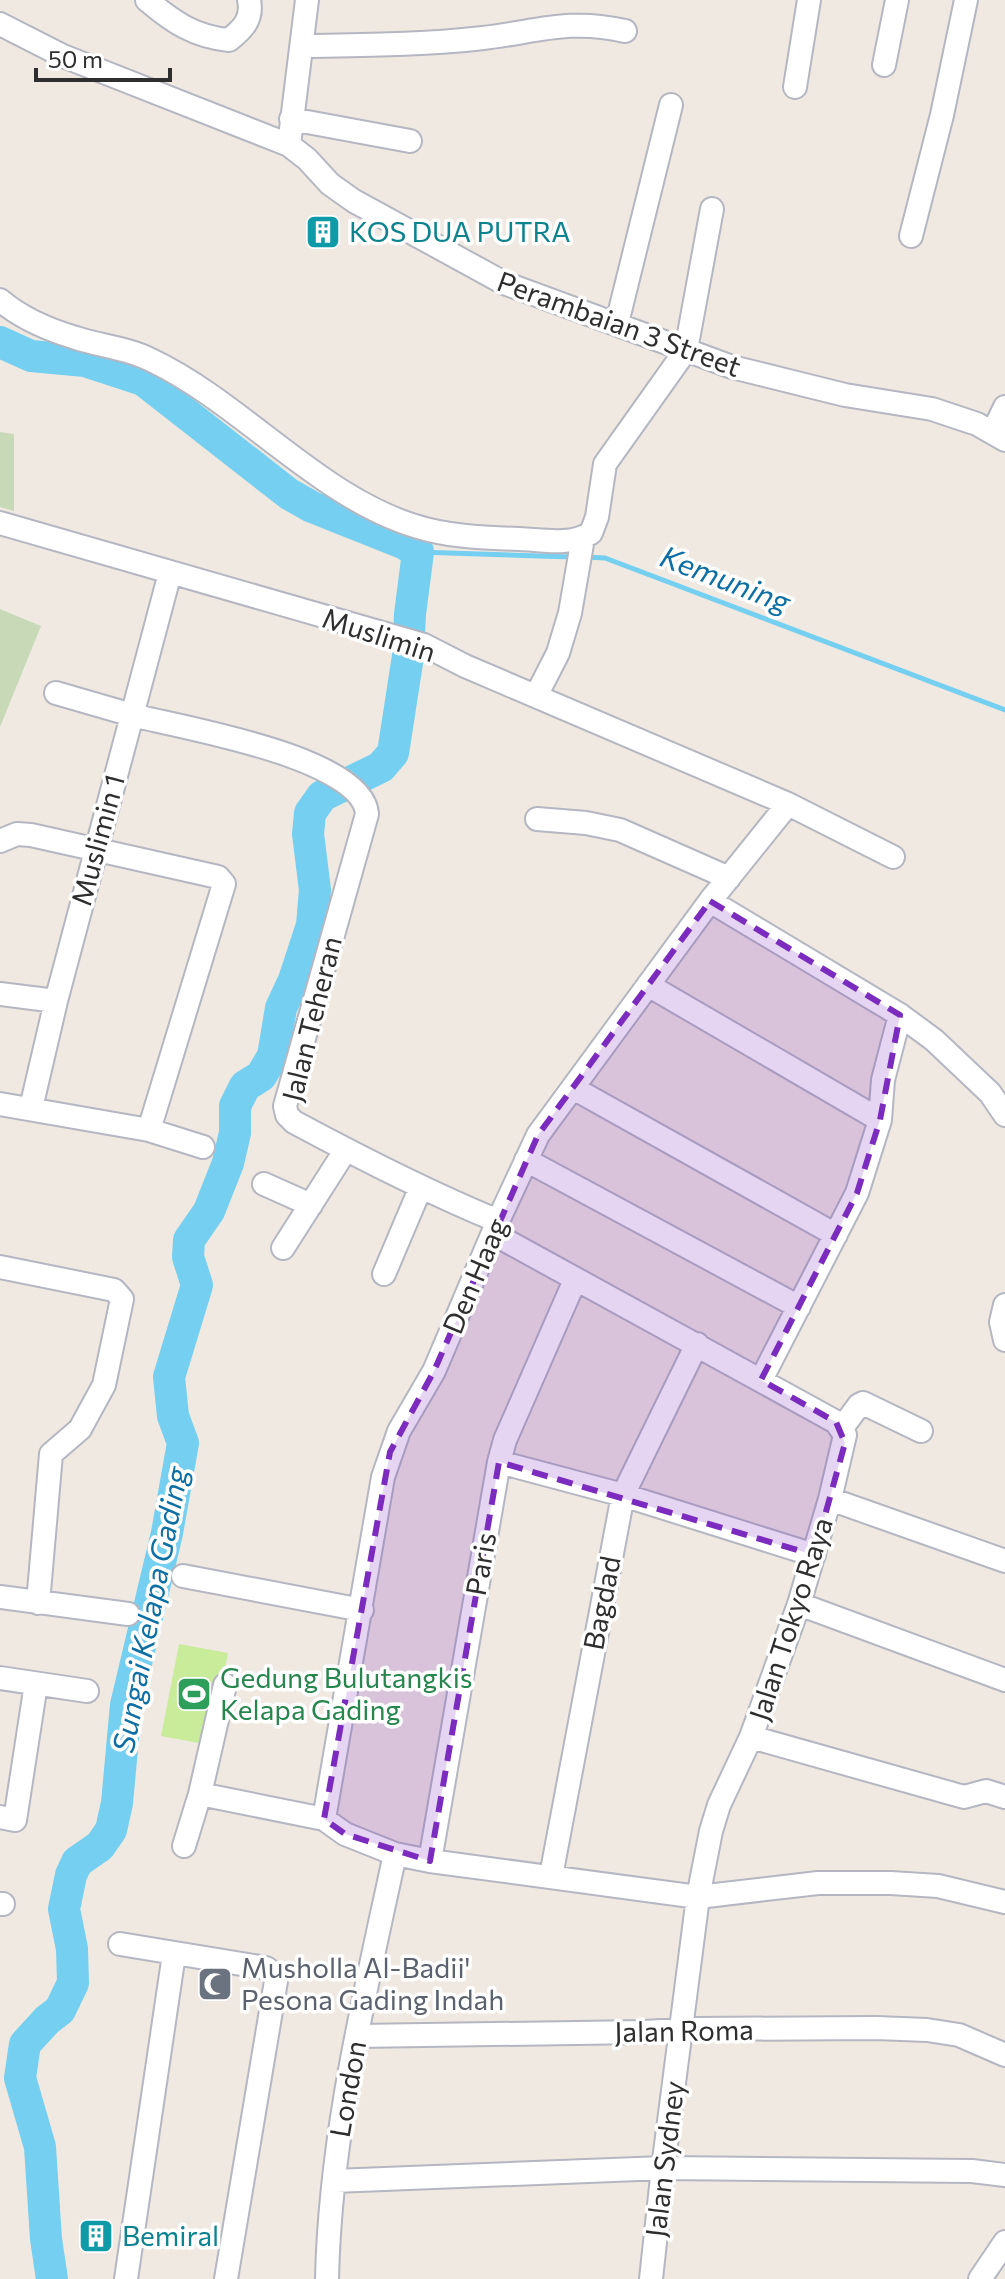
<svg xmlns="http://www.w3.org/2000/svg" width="1005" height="2279" viewBox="0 0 1005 2279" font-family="Commissioner,sans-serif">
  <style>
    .cemetery { fill: #c8d9b8 }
    .pitch { fill: #c9ec9a }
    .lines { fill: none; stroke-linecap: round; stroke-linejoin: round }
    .stream { stroke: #75cff0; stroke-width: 5 }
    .river { stroke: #75cff0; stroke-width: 32 }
    .minor-casing { stroke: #b4b7c1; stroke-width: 26 }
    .minor { stroke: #fff; stroke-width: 22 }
    .marked { fill: #7b2cbf; fill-opacity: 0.2; stroke: #7b2cbf; stroke-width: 6; stroke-dasharray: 16 10; stroke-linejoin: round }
    .labels { text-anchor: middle; stroke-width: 7; stroke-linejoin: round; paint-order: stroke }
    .culture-label { font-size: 28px; fill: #0d838f; stroke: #fff; text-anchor: start }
    .street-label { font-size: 28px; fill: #2e2e2e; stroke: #fff }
    .leisure-label { font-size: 28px; fill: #27864d; stroke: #fff; text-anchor: start }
    .worship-label { font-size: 28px; fill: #5b616d; stroke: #fff; text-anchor: start }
    .water-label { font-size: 30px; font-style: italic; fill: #0d6fa3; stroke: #fff }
  </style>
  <rect width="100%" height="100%" fill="#efe9e1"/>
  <path class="cemetery" d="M0,432L14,434V511L0,507Z
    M0,609L41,626L0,727Z"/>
  <path class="pitch" d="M179,1644L228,1653L210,1745L161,1736Z"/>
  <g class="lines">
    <path class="stream" d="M418,552L572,557
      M586,557L605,558L1005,710"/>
    <path class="river" d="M0,342L31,356L85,361L143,380L289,494L312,507L405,544L418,552L410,614L408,656L393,753L381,767L322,796L310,813L308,834L315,890L312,925L294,980L281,1008L273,1056L261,1076L245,1086L235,1106V1133L228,1163L209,1211L189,1240L188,1257L197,1285L169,1377L173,1416L183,1443L167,1533L126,1705L117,1803L111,1830L100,1846L77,1862L71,1875L64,1909L72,1949L73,1983L60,2010L47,2020L25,2044L20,2078L40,2147L46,2239L52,2279"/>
    <g class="minor-casing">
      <path id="minor" d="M147,0C173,22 195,37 229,40C243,29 253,19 249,0
        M0,24L63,56L289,145L307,159L330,184L354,201L504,283L732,367L845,395L932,409L977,424L1005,440
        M303,46C362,45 424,45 483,38C536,32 569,18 625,31
        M884,65L897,0
        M795,87L809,0
        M291,119L410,141
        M289,145L307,0
        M911,236L942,115L966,0
        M0,300C21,318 49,330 76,338C100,346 128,348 151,360C246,405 325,505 429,530C458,537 490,538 520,539C543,540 570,546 591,533L597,517L605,464L686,350L712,209
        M617,323L671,105
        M993,432L1005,407
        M0,523L424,645L465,666L788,804L893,857
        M56,693C81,700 107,708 132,715C179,727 363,757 367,814L285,1106L287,1115L294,1122C361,1158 427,1192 498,1221
        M536,696L558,653L570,613L583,538
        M537,819L586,823L620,830L729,878
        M0,841L17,834L31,835L218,877L224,884L149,1130
        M710,901L900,1015L934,1040L990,1093L1005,1115
        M648,985L880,1120
        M0,994L56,1001
        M573,1088L836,1235
        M0,1104L149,1130L203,1147
        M31,1108L56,1001L170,573
        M526,1160L799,1307
        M264,1184L311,1205
        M494,1234L836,1422L845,1435L830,1499L799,1604L751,1737L719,1805L711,1831L698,1897L663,2168L651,2279
        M283,1248L345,1151
        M0,1267L114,1290L122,1299L104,1385L80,1429L51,1454L38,1603
        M384,1274L420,1189
        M1005,1305L1001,1322L1005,1340
        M761,1380L857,1193L880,1120L883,1080L900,1015
        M842,1428L859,1405L863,1403L921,1431
        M499,1462L623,1495L814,1555
        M830,1499L1005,1561
        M183,1576L362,1610
        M0,1597L128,1614
        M799,1604L1005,1680
        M0,1678L87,1691
        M751,1737L964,1797L986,1791L1005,1797
        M200,1794L225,1685
        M0,1817L15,1820L36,1684
        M324,1819L383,1477L399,1431L434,1371L498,1221L538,1135L710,901L788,804
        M184,1846L200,1794L324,1819L345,1834L395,1854L430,1861L698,1897L818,1883H891L938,1886L1005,1902
        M430,1861L499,1462L505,1440L575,1280
        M551,1876L623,1495L697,1344
        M0,1904H3
        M120,1944L266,1968L273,1973L276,1981L226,2279
        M357,2036L644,2032L696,2029L876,2028L927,2030L959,2035L1005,2055
        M334,2181L663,2168L972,2171L1005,2175
        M126,2279L174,1954
        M327,2279C330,2135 365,1994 395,1854
        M980,2279L1005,2242"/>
    </g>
    <use href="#minor" class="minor"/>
  </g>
  <path class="marked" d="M710,901L900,1015L880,1120L857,1193L761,1380L836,1422L845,1443L814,1555L499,1462L430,1861L345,1834L324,1819L390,1452L434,1371L538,1135Z"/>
  <defs>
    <g id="building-square" transform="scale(1.8)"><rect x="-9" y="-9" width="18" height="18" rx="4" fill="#0f9aa8" stroke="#fff"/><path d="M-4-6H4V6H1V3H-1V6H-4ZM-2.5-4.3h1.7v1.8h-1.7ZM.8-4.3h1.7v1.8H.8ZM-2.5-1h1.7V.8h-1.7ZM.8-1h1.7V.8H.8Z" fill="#fff"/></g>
    <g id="stadium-square" transform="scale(1.8)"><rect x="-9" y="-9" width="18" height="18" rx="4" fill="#2e9e5b" stroke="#fff"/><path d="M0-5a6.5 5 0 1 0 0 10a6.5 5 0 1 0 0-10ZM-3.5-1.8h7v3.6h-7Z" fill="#fff"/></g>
    <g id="mosque-square" transform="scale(1.8)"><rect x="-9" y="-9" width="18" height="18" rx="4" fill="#6b7280" stroke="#fff"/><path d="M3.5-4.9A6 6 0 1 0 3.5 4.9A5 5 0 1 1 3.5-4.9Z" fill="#fff"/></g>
  </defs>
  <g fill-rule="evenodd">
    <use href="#building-square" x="323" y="232"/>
    <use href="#stadium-square" x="194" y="1694"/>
    <use href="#mosque-square" x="215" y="1984"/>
    <use href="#building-square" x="96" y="2236"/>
  </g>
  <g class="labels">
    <g class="culture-label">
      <text x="349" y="242">KOS DUA PUTRA</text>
      <text x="122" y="2246">Bemiral</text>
    </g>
    <g class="street-label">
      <text transform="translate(619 324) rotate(20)" y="10">Perambaian 3 Street</text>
      <text transform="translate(379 635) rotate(18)" y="10">Muslimin</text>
      <text transform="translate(98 840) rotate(-75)" y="10">Muslimin 1</text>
      <text transform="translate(312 1019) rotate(-76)" y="10">Jalan Teheran</text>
      <text transform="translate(475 1276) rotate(-67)" y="10">Den Haag</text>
      <text transform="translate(481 1564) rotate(-80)" y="10">Paris</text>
      <text transform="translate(602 1603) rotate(-79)" y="10">Bagdad</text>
      <text transform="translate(791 1619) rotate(-72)" y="10">Jalan Tokyo Raya</text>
      <text transform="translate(684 2031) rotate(-1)" y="10">Jalan Roma</text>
      <text transform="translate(348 2089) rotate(-80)" y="10">London</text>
      <text transform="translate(665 2159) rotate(-83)" y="10">Jalan Sydney</text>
    </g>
    <g class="leisure-label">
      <text x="220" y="1688">Gedung Bulutangkis<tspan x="220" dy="32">Kelapa Gading</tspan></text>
    </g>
    <g class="worship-label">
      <text x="241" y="1978">Musholla Al-Badii'<tspan x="241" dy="32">Pesona Gading Indah</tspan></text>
    </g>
    <g class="water-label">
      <text transform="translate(725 580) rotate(21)" y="10">Kemuning</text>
      <text transform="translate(151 1610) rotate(-79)" y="10">Sungai Kelapa Gading</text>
    </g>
  </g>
  <path d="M36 68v12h134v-12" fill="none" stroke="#2e2e2e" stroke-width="4"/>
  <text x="48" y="68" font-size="24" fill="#2e2e2e" stroke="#ffffff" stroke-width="6" paint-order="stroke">50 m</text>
</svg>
